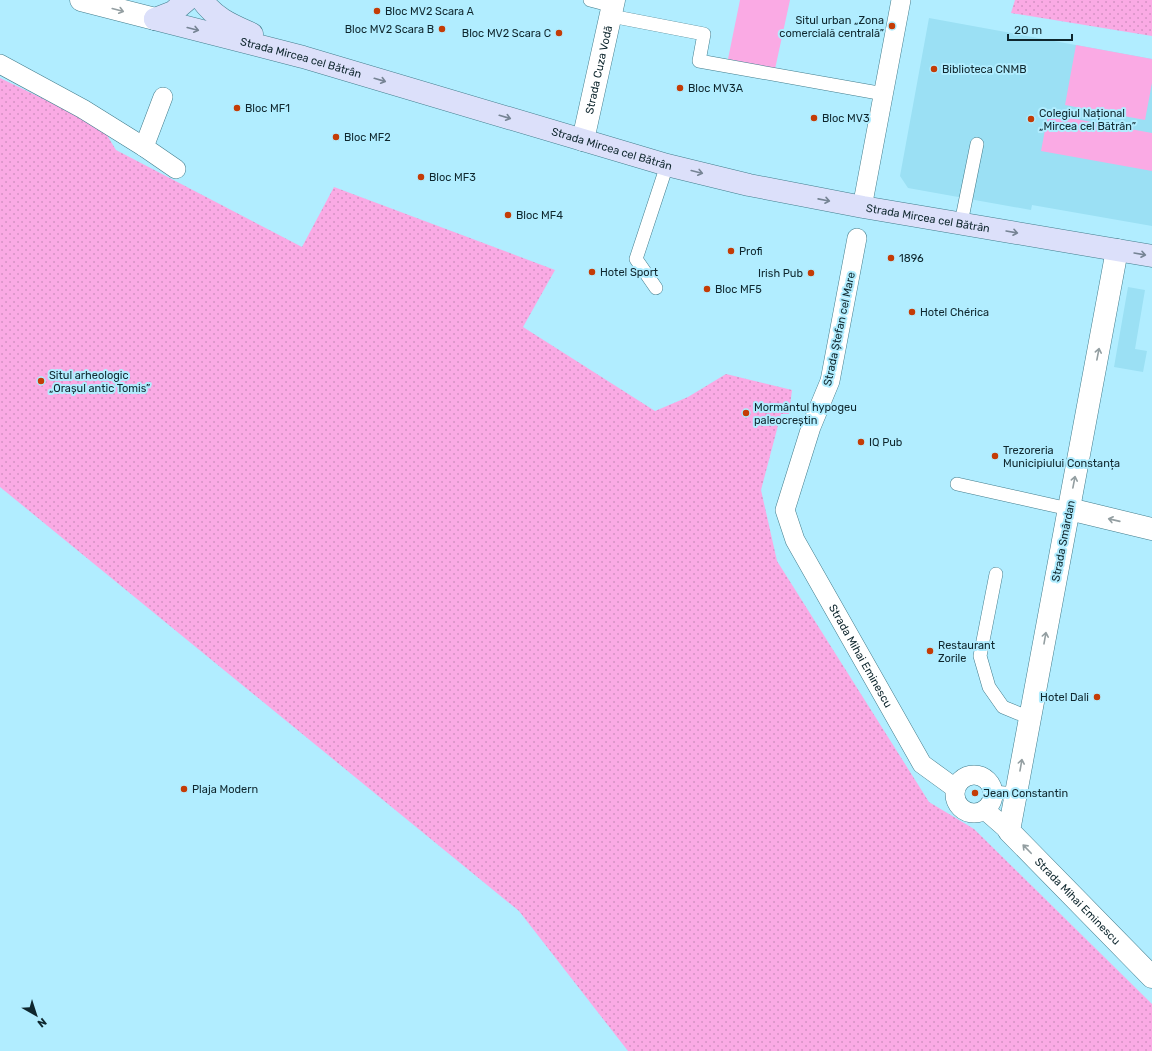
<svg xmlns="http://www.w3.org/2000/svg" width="1152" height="1051" viewBox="0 0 1152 1051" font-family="Rubik,sans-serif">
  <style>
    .built { fill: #9be0f4 }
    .grass { fill: url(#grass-dots) }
    .pitch { fill: #faaae4 }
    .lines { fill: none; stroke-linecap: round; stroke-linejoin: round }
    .service-casing { stroke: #427c8c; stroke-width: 14 }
    .pedestrian-casing { stroke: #427c8c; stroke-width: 20 }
    .minor-casing { stroke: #427c8c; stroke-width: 23 }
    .tertiary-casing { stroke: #427c8c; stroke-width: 23 }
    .secondary-casing { stroke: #427c8c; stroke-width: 23 }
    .service { stroke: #fff; stroke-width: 13 }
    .pedestrian { stroke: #fff; stroke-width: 19 }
    .minor { stroke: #fff; stroke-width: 22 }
    .tertiary { stroke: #fff; stroke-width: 22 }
    .secondary { stroke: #dce0fa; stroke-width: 22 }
    .oneway { stroke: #939ea1 }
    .oneway2 { stroke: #768494 }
    .poi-dot { fill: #c43c06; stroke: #b1edff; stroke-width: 1.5 }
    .labels { text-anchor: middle; stroke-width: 4; stroke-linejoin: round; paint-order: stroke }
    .poi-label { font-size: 11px; fill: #0f272e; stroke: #b1edff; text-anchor: start }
    .street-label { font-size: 11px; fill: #0f272e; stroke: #b1edff }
  </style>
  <defs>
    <pattern id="grass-dots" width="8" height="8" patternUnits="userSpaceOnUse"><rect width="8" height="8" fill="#faaae4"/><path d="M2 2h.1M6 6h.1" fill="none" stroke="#d592c4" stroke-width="1.8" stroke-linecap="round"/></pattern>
  </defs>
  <rect width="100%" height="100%" fill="#b1edff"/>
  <path class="built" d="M929,18L1152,59V226L1032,205L1031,210L908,188L900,176Z
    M1128,287L1145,290L1135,349L1147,351L1143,372L1114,367Z"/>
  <path class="grass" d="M1015,0H1152V36L1011,13Z
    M0,78L102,127L116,150L302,247L334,187L555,270L523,327L655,411L688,397L726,374L792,390L789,414H781L761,490L777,561L929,802L974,829L1152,1004V1051H628L519,911L0,487Z"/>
  <path class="pitch" d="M740,0H790L775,69L728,59Z
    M1076,45L1152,59V83L1145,120L1065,105Z
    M1048,114L1152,133V171L1041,151Z"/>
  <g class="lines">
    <g class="service-casing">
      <path id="service" d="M590,0L613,6
        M611,16L704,34L699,61L884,94
        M961,223L977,144
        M656,288L636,259L667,165
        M957,484L1069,509
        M996,574L980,656L989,687L1003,707L1030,718
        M993,792L1016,794"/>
    </g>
    <g class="pedestrian-casing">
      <g id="pedestrian">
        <path d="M0,64L83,109L144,147L176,169"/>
        <path d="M144,147L163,97"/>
        <path d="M864,197L901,0"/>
        <path id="s1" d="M857,238L830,381L811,427L785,510L795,540L922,764L955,788"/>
        <circle cx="974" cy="794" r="19"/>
        <path d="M985,810L1009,831"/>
      </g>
    </g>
    <g class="minor-casing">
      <g id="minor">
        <path id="s2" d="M1117,250L1009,831L1152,977"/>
        <path d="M1069,509L1152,529"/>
      </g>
    </g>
    <g class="tertiary-casing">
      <g id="tertiary">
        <path d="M81,0L155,19"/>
        <path id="s3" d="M583,140L614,0"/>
      </g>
    </g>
    <g class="secondary-casing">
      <g id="secondary">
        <path d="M202,0C216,19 232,25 252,34"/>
        <path id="s4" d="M155,19L303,57L667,165L749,185L863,207L1152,256"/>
        <path d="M155,19L173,12L187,0"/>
      </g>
    </g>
    <use href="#service" class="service"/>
    <use href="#pedestrian" class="pedestrian"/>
    <use href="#minor" class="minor"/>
    <use href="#tertiary" class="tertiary"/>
    <use href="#secondary" class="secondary"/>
  </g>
  <defs><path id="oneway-shaft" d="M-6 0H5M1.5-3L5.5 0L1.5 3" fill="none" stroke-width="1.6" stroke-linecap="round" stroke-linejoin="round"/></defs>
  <g class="oneway">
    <use href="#oneway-shaft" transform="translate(118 10) rotate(15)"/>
    <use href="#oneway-shaft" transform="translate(1098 354) rotate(-79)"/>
    <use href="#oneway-shaft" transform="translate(1074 482) rotate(-79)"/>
    <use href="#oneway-shaft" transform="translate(1114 520) rotate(-167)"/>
    <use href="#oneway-shaft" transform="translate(1045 638) rotate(-80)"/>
    <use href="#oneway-shaft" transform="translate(1021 765) rotate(-80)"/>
    <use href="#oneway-shaft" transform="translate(1027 849) rotate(-134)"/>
  </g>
  <g class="oneway2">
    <use href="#oneway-shaft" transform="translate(193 29) rotate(14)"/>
    <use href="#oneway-shaft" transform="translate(380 80) rotate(16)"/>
    <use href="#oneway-shaft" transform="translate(505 117) rotate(16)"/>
    <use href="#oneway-shaft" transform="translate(697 172) rotate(14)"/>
    <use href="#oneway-shaft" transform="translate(824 200) rotate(11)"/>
    <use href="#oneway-shaft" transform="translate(1012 232) rotate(10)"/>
    <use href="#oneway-shaft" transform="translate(1140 254) rotate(10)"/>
  </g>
  <g class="poi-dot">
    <circle cx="377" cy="11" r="4"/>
    <circle cx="892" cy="26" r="4"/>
    <circle cx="442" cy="29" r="4"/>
    <circle cx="559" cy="33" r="4"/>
    <circle cx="934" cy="69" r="4"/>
    <circle cx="680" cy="88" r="4"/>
    <circle cx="237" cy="108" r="4"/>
    <circle cx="814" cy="118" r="4"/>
    <circle cx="1031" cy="119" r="4"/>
    <circle cx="336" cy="137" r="4"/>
    <circle cx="421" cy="177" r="4"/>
    <circle cx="508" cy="215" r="4"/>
    <circle cx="731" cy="251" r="4"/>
    <circle cx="891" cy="258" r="4"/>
    <circle cx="592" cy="272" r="4"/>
    <circle cx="811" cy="273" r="4"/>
    <circle cx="707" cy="289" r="4"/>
    <circle cx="912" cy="312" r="4"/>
    <circle cx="41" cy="381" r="4"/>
    <circle cx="746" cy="413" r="4"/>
    <circle cx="861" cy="442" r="4"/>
    <circle cx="995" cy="456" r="4"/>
    <circle cx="930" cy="651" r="4"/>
    <circle cx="1097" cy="697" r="4"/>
    <circle cx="184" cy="789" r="4"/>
    <circle cx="975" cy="793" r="4"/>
  </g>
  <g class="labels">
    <g class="poi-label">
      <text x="385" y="15">Bloc MV2 Scara A</text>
      <text x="884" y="24" text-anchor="end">Situl urban „Zona<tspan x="884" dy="13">comercială centrală”</tspan></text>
      <text x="434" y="33" text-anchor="end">Bloc MV2 Scara B</text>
      <text x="551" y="37" text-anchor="end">Bloc MV2 Scara C</text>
      <text x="942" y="73">Biblioteca CNMB</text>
      <text x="688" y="92">Bloc MV3A</text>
      <text x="245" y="112">Bloc MF1</text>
      <text x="1039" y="117">Colegiul Național<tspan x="1039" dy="13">„Mircea cel Bătrân”</tspan></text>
      <text x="822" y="122">Bloc MV3</text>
      <text x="344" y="141">Bloc MF2</text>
      <text x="429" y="181">Bloc MF3</text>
      <text x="516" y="219">Bloc MF4</text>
      <text x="739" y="255">Profi</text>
      <text x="899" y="262">1896</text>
      <text x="600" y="276">Hotel Sport</text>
      <text x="803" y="277" text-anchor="end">Irish Pub</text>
      <text x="715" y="293">Bloc MF5</text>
      <text x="920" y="316">Hotel Chérica</text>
      <text x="49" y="379">Situl arheologic<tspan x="49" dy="13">„Orașul antic Tomis”</tspan></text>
      <text x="754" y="411">Mormântul hypogeu<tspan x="754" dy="13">paleocreștin</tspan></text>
      <text x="869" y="446">IQ Pub</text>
      <text x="1003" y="454">Trezoreria<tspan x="1003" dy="13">Municipiului Constanța</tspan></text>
      <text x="938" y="649">Restaurant<tspan x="938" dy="13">Zorile</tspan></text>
      <text x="1089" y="701" text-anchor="end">Hotel Dali</text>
      <text x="192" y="793">Plaja Modern</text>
      <text x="983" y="797">Jean Constantin</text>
    </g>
    <g class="street-label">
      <text dy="4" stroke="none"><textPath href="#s4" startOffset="151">Strada Mircea cel Bătrân</textPath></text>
      <text dy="4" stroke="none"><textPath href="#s3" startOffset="72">Strada Cuza Vodă</textPath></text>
      <text dy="4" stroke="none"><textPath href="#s4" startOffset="475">Strada Mircea cel Bătrân</textPath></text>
      <text dy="4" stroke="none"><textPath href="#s4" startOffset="799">Strada Mircea cel Bătrân</textPath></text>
      <text transform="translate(839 329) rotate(-78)" y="4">Strada Ștefan cel Mare</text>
      <text transform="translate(1063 541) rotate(-79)" y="4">Strada Smârdan</text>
      <text dy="4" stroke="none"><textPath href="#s1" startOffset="447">Strada Mihai Eminescu</textPath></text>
      <text dy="4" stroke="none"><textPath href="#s2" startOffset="689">Strada Mihai Eminescu</textPath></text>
    </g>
  </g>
  <g transform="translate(36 1015) rotate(141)" stroke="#b1edff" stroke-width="3" paint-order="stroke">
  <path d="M0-3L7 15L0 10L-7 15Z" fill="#0f272e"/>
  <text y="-6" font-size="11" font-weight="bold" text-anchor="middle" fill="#0f272e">N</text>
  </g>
  <path d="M1008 34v6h64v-6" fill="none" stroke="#0f272e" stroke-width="2"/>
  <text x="1014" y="34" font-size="12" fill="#0f272e" stroke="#b1edff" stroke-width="3" paint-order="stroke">20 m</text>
</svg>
